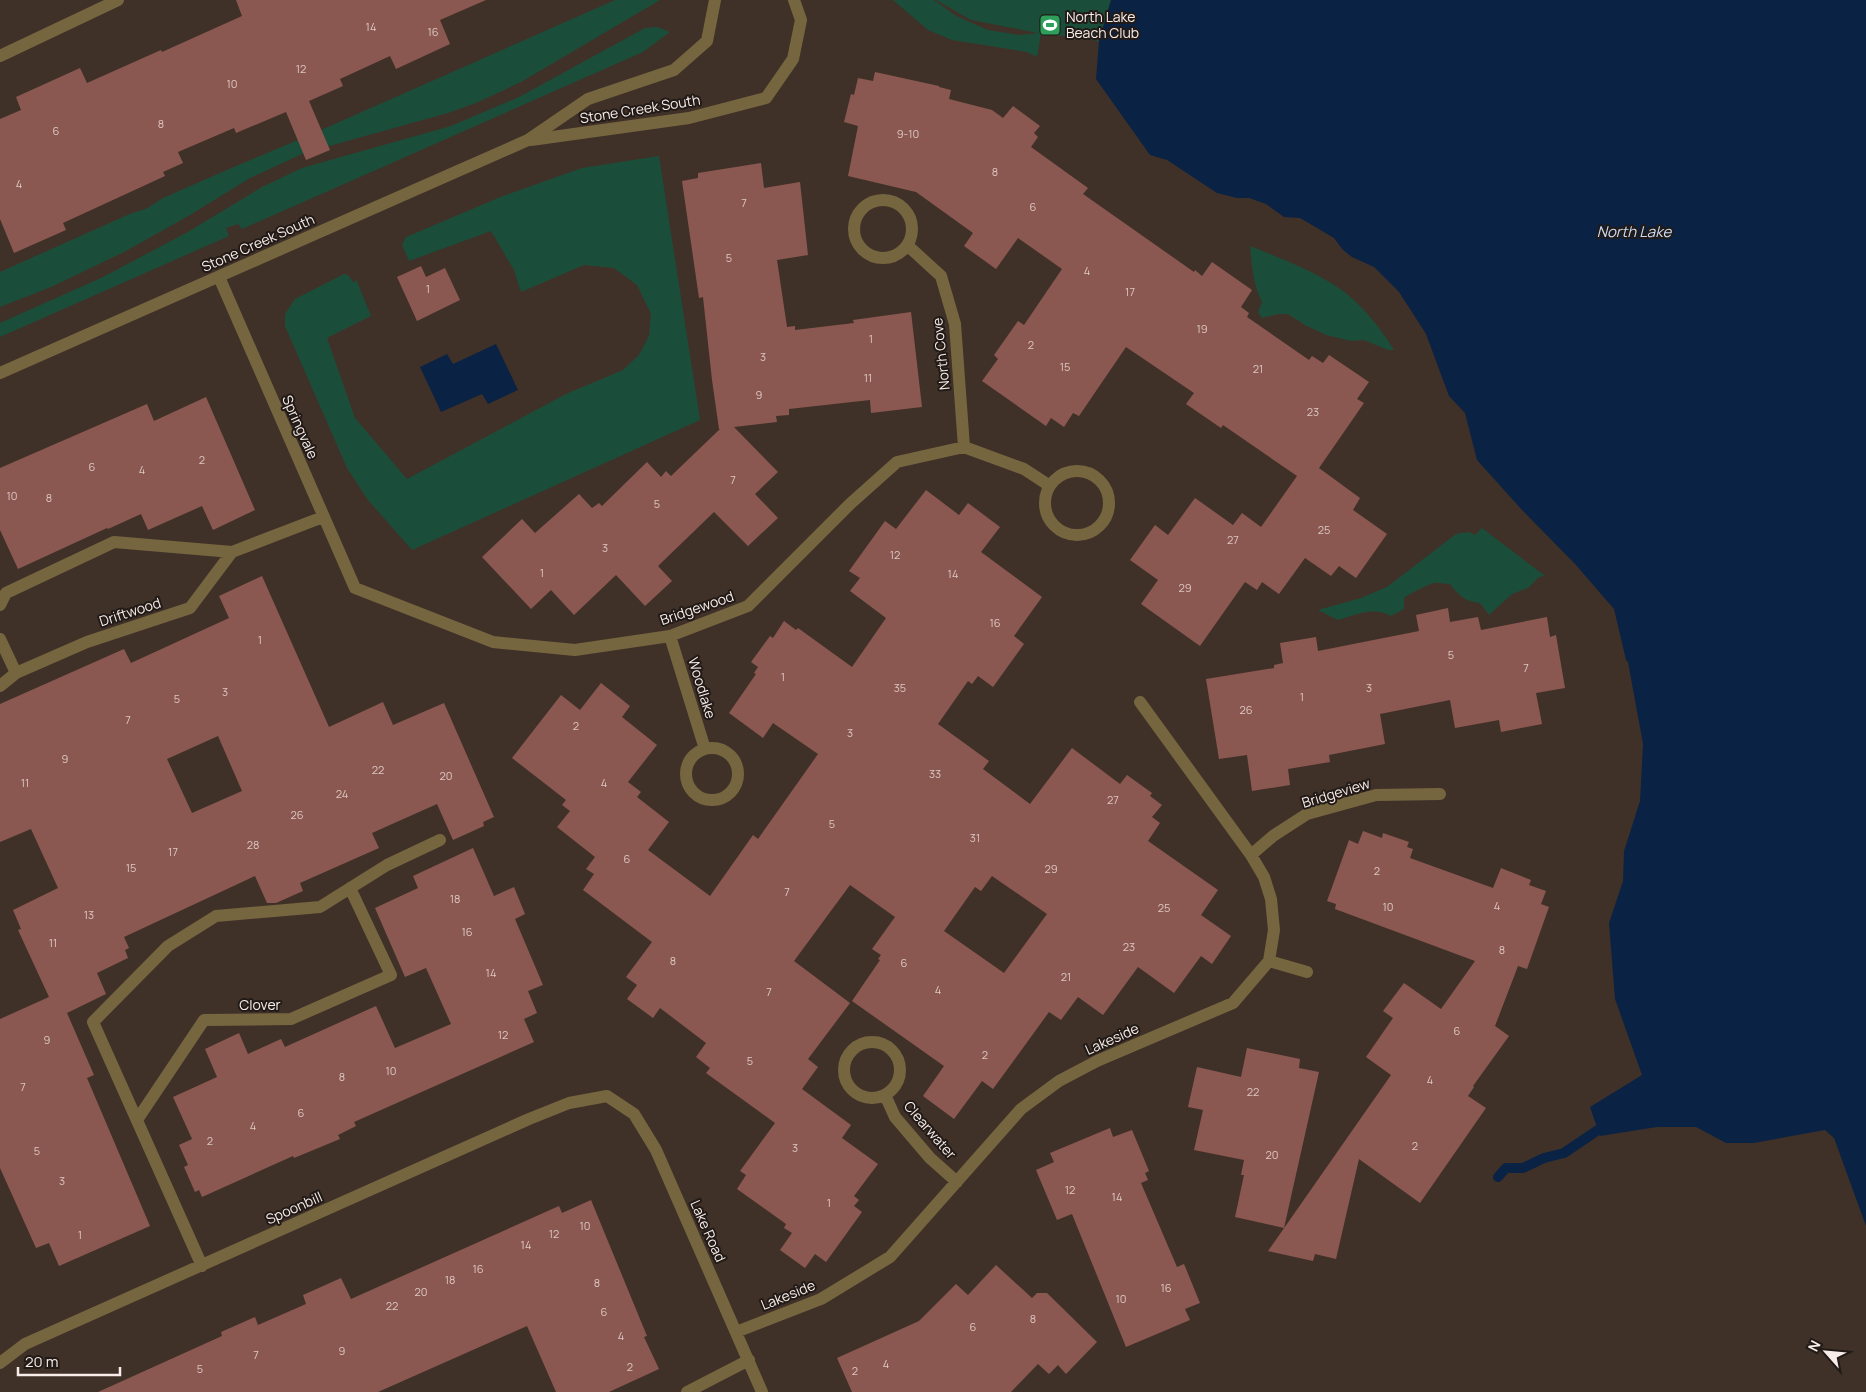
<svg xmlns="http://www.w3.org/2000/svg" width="1866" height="1392" viewBox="0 0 1866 1392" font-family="Manrope,sans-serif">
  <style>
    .green { fill: #1a4e3a }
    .water { fill: #0a2244 }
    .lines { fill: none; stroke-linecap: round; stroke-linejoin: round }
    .stream { stroke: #0a2244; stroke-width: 10 }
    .building { fill: #8b5851; fill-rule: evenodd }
    .minor { stroke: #766640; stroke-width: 12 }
    .tertiary { stroke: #766640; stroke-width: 12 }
    .labels { text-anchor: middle; stroke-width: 4; stroke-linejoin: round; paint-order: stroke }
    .number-label { font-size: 11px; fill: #ddc8c2 }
    .poi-label { font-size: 14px; fill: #f8ede8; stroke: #211a17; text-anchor: start }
    .street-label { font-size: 14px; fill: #f8ede8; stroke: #211a17 }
    .water-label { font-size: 15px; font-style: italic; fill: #cbddf6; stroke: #211a17 }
  </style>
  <rect width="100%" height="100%" fill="#403128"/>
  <path class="green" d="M615,0H660L521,82L476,103L448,113L304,153L250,178L190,215L124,252L51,287L0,307V272L132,213L146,209L163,198L229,169L303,138Z
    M893,0H934L956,16L988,30L1020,35L1038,33L971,20L936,0H1111L1099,41L1041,33L1037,57L1027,52L952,40L928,30Z
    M657,27L670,32L643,52L242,229L238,224L226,228L229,236L0,337V323L103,277L186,233L262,187L302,168L451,126L519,97L645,28Z
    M659,156L700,420L412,550L368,500L347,468L285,326V314L295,299L344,274L348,275L354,283L356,279L371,316L327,338L355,418L407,479L566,394L623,370L639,355L649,336L651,314L637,285L614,268L584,265L521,292L514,270L491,231L409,261L402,245L406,237L503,196L582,168Z
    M1250,246C1280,258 1322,274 1347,294C1365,309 1382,330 1394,350H1388L1364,340L1351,341L1326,335L1305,325L1288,314H1278L1262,318L1258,312L1262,302C1253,284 1252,266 1250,246Z
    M1482,528L1545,576L1539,577L1528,588L1512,594L1489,615L1480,603C1466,602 1458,595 1450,584C1445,584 1438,582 1434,583C1427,585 1409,594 1404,598V609L1391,616C1375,606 1355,615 1338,620L1318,610L1361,598L1387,587L1456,534L1469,532L1475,535Z"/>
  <path class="water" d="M1111,0H1866V1226L1834,1138L1825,1130L1754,1143H1726L1696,1127H1657L1600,1136L1590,1107L1642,1075L1615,999L1609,923L1623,881L1624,851L1640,801L1643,744L1628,662L1626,660L1614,609L1575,564L1522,510L1477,460L1465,413L1449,396L1426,334L1399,292L1374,267L1352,257L1343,250L1334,238L1300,218L1284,217L1266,204L1249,198H1237L1217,193L1167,160L1150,155L1096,79L1099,41Z
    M496,344L518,390L488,404L482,394L441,412L420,367L447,354L453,364Z"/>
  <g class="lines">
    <path class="stream" d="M1498,1177L1506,1168H1523L1544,1158L1564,1153L1598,1130"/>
  </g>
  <path class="building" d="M236,0H486L440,20L450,44L396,69L390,56L340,79L343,86L309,101L330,150L306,160L286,112L236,133L234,128L178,152L183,163L163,172L165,176L63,223L66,230L14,253L0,219V119L21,110L16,97L80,68L87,83L161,50L162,52L242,16Z
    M875,72L939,86V87L951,90L949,99L992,110L1003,118L1013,106L1040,126L1034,133L1038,137L1031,147L1088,188L1083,194L1194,272L1195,270L1202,276L1212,262L1252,290L1241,307L1249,313L1247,317L1309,360L1312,356L1323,363L1329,355L1369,382L1357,399L1364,403L1319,468L1360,498L1353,510L1387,534L1356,578L1339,566L1331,576L1305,558L1279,594L1262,582L1257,590L1245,582L1200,646L1141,604L1158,580L1130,560L1155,525L1168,535L1195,498L1233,525L1242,513L1261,527L1297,476L1223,425L1221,428L1186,404L1194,393L1126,347L1079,416L1073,413L1064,427L1051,418L1046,426L982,381L998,359L994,355L1018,321L1024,325L1062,269L1018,238L996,269L964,246L973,233L916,192L848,176L858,126L844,122L851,94L854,95L858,78L873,81Z
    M761,163L764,188L800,182L808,255L777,260L787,327L795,326V330L854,323L853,320L911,312L922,407L871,413L870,400L789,409V415L776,416L777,422L734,427L778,472L755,494L778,518L748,546L714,512L658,566L672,581L645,606L616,575L574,615L551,590L531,609L482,557L522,519L535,533L579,494L592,508L599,503L602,506L647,462L661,477L666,471L671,476L720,429H719L712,380L703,297L699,298L682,181L698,178V173Z
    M421,266L426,277L445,268L460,300L417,321L397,277Z
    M206,397L255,510L213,530L202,506L148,530L141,514L108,529L107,528L18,569L0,530V468L147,404L154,421Z
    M926,490L959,515L968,503L1000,527L981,552L1042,597L1014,636L1024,644L993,687L978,676L972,684L968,681L938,724L989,761L983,769L1030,804L1072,748L1120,784L1127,775L1152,793L1150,796L1162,805L1152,817L1160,823L1148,841L1218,890L1201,915L1231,936L1212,964L1201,956L1174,993L1138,967L1103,1015L1078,997L1061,1020L1049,1012L993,1089L982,1081L954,1119L923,1096L944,1066L852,1001L880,960L878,959L881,955L872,949L895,917L850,885L794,961L850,1003L808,1059L818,1067L802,1089L851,1125L842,1138L878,1164L854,1196L859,1200L854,1206L862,1212L826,1262L815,1254L805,1268L780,1250L792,1233L784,1228L786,1224L737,1189L746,1175L740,1171L775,1123L706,1073L710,1068L696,1057L706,1043L660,1008L653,1018L627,999L637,985L626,977L652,942L583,890L594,874L586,869L595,857L557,827L570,811L562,805L566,800L512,758L561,695L580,710L601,683L630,706L622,717L657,745L628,782L641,792L637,797L669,822L648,850L710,896L753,835L758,839L818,754L773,723L763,738L729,713L756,674L754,673L758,667L751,662L770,636L773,638L784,621L796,630L798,628L852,667L886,618L850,591L860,578L849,571L885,521L896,529ZM992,876L1047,914L1004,973L944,931L975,887L981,891Z
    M262,576L329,727L383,702L393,725L444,703L494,817L483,822L484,826L453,840L437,804L372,833L379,848L300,883L303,891L276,903H267L255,876L124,937L129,948L125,950L128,958L97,973L106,994L67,1013L94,1075L87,1078L150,1226L59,1266L49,1243L36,1248L0,1168V1019L49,997L18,930L21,929L13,910L58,888L31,829L0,842V704L124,649L131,663L229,618L219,596ZM218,736L242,791L192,813L167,759Z
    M1448,608L1450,622L1478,617L1481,630L1547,617L1550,637L1556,635L1565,688L1536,693L1542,724L1501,732L1499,720L1455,728L1450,700L1380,714L1385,744L1329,755L1330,762L1288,769L1290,785L1252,791L1247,755L1219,759L1206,679L1274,668V665L1283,663L1280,643L1316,637L1318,651L1419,631L1416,615Z
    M1363,831L1382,838L1383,833L1409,842L1407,847L1413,849L1410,858L1493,888L1501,868L1531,880L1529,885L1546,891L1541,904L1549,907L1527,969L1518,966L1495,1026L1509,1036L1473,1086L1474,1087L1468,1096L1486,1108L1420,1203L1359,1159L1336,1259L1315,1254L1313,1261L1268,1251L1391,1075L1366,1057L1393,1018L1383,1011L1404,983L1441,1009L1475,961L1335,909L1336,904L1327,901L1349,840L1358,844Z
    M473,848L494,896L514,887L525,914L515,919L543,985L528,991L537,1013L524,1019L534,1042L354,1122L356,1126L338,1135L340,1139L294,1158L293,1156L202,1197L199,1190L195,1192L184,1167L188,1165L179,1145L192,1139L173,1097L217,1077L205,1049L239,1033L248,1054L281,1039L285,1047L376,1006L395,1048L451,1024L426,968L405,977L375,908L418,888L413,876Z
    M1247,1048L1300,1059L1299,1068L1319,1072L1284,1228L1235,1217L1244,1175H1241L1244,1160L1194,1150L1203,1110L1188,1107L1197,1067L1241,1077Z
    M1110,1128L1113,1137L1132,1130L1149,1171L1145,1173L1148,1180L1141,1183L1177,1267L1184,1264L1200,1303L1185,1309L1190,1320L1126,1347L1072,1214L1057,1220L1036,1170L1054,1162L1050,1153Z
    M591,1200L647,1336L644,1337L659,1369L609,1392H556L527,1326L378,1392H98L222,1336L221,1332L255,1317L258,1325L306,1304L303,1295L341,1278L351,1299L559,1206L562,1213Z
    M996,1265L1032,1298L1037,1293H1047L1097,1342L1066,1374L1058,1365L1049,1374L1038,1364L1011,1392H852L837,1358L919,1321L956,1284L968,1295Z"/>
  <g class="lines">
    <path class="minor" d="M0,56L118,0
      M854 229a29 29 0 1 1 58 0a29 29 0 1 1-58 0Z
      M907,245L941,276L955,324L964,447
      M219,277L355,588L493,642L575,650L670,636L748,606L850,504L897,462L964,447L1024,469L1050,486
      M1045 503a32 32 0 1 1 64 0a32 32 0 1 1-64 0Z
      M0,605L6,593L114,542L232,552L323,517
      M670,636L705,749
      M0,639L16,673
      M0,686L16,673L87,642L190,608L232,552
      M686 774a26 26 0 1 1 52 0a26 26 0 1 1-52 0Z
      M1251,855L1273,836L1307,814L1376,795L1440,794
      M1269,961L1307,972
      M844 1070a28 28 0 1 1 56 0a28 28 0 1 1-56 0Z
      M885,1095L895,1117L930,1158L957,1182
      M137,1120L204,1020L291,1019L391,975L350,888
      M202,1266L93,1022L168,946L216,916L320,907L387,865L440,840
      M736,1332L821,1299L890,1257L1021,1109L1059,1081L1097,1061L1233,1003L1269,961L1274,930L1271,899L1264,877L1251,855L1140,702
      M0,1363L25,1344L529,1119L569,1103L607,1096L634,1114L656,1150L762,1392
      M687,1392L749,1360"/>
    <path class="tertiary" d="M531,140L689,118L766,98L793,59L801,20L794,0
      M0,373L528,140L588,99L674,70L707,41L715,0"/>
  </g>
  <defs>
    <g id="stadium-square" transform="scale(1.125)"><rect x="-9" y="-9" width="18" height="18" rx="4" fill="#2e9e5b" stroke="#211a17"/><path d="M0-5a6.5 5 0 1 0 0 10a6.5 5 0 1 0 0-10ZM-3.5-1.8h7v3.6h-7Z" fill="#fff"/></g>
  </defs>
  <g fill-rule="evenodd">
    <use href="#stadium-square" x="1050" y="25"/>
  </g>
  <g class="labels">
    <g class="number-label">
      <text x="371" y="31">14</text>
      <text x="433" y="36">16</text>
      <text x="301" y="73">12</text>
      <text x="232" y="88">10</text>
      <text x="161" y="128">8</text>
      <text x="56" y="135">6</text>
      <text x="908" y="138">9-10</text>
      <text x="995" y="176">8</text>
      <text x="19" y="188">4</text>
      <text x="744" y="207">7</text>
      <text x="1033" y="211">6</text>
      <text x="729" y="262">5</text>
      <text x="1087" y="275">4</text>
      <text x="428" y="293">1</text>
      <text x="1130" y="296">17</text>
      <text x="1202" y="333">19</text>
      <text x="871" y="343">1</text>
      <text x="1031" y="349">2</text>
      <text x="763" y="361">3</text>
      <text x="1065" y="371">15</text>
      <text x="1258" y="373">21</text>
      <text x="868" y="382">11</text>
      <text x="759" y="399">9</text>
      <text x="1313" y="416">23</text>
      <text x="202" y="464">2</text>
      <text x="92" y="471">6</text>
      <text x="142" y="474">4</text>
      <text x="733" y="484">7</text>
      <text x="12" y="500">10</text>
      <text x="49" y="502">8</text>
      <text x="657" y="508">5</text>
      <text x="1324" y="534">25</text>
      <text x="1233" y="544">27</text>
      <text x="605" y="552">3</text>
      <text x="895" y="559">12</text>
      <text x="542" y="577">1</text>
      <text x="953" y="578">14</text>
      <text x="1185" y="592">29</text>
      <text x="995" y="627">16</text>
      <text x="260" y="644">1</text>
      <text x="1451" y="659">5</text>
      <text x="1526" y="672">7</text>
      <text x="783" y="681">1</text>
      <text x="900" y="692">35</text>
      <text x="1369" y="692">3</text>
      <text x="225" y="696">3</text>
      <text x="1302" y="701">1</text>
      <text x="177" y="703">5</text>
      <text x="1246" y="714">26</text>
      <text x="128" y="724">7</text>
      <text x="576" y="730">2</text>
      <text x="850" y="737">3</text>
      <text x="65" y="763">9</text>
      <text x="378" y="774">22</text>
      <text x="935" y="778">33</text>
      <text x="446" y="780">20</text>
      <text x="25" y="787">11</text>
      <text x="604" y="787">4</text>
      <text x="342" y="798">24</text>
      <text x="1113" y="804">27</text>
      <text x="297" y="819">26</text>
      <text x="832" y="828">5</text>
      <text x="975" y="842">31</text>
      <text x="253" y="849">28</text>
      <text x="173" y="856">17</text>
      <text x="627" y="863">6</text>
      <text x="131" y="872">15</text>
      <text x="1051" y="873">29</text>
      <text x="1377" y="875">2</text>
      <text x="787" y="896">7</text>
      <text x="455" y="903">18</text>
      <text x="1497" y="910">4</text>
      <text x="1388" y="911">10</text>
      <text x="1164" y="912">25</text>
      <text x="89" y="919">13</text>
      <text x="467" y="936">16</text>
      <text x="53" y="947">11</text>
      <text x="1129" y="951">23</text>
      <text x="1502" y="954">8</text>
      <text x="673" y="965">8</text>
      <text x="904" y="967">6</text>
      <text x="491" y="977">14</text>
      <text x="1066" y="981">21</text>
      <text x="938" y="994">4</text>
      <text x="769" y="996">7</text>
      <text x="1457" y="1035">6</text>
      <text x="503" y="1039">12</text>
      <text x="47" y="1044">9</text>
      <text x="985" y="1059">2</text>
      <text x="750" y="1065">5</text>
      <text x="391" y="1075">10</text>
      <text x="342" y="1081">8</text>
      <text x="1430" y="1084">4</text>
      <text x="23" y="1091">7</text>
      <text x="1253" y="1096">22</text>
      <text x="301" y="1117">6</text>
      <text x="253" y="1130">4</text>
      <text x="210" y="1145">2</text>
      <text x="1415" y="1150">2</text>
      <text x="795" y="1152">3</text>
      <text x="37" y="1155">5</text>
      <text x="1272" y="1159">20</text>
      <text x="62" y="1185">3</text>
      <text x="1070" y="1194">12</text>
      <text x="1117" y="1201">14</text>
      <text x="829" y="1207">1</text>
      <text x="585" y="1230">10</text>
      <text x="554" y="1238">12</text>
      <text x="80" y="1239">1</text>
      <text x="526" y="1249">14</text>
      <text x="478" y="1273">16</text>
      <text x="450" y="1284">18</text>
      <text x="597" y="1287">8</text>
      <text x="1166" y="1292">16</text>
      <text x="421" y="1296">20</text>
      <text x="1121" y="1303">10</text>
      <text x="392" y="1310">22</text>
      <text x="604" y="1316">6</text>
      <text x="1033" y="1323">8</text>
      <text x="973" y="1331">6</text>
      <text x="621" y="1340">4</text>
      <text x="342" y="1355">9</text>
      <text x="256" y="1359">7</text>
      <text x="886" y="1368">4</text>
      <text x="630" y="1371">2</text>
      <text x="200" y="1373">5</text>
      <text x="855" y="1375">2</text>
    </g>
    <g class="poi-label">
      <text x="1066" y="22">North Lake<tspan x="1066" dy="16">Beach Club</tspan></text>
    </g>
    <g class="street-label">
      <text transform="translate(640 109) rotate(-9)" y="5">Stone Creek South</text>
      <text transform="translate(258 243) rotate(-24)" y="5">Stone Creek South</text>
      <text transform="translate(941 354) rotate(-96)" y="5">North Cove</text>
      <text transform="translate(300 427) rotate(66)" y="5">Springvale</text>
      <text transform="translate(697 608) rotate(-19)" y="5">Bridgewood</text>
      <text transform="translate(130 612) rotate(-18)" y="5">Driftwood</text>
      <text transform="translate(702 688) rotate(73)" y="5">Woodlake</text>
      <text transform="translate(1336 793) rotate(-17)" y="5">Bridgeview</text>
      <text x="260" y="1010">Clover</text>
      <text transform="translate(1112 1039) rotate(-24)" y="5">Lakeside</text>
      <text transform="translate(930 1130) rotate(49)" y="5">Clearwater</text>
      <text transform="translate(294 1208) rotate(-24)" y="5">Spoonbill</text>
      <text transform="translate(708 1231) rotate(66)" y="5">Lake Road</text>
      <text transform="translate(788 1295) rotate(-22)" y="5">Lakeside</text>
    </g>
    <g class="water-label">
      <text x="1634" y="237">North Lake</text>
    </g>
  </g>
  <g transform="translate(1826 1352) rotate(297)" stroke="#211a17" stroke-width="4" paint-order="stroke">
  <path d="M0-4L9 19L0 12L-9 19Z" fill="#f8ede8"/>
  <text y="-8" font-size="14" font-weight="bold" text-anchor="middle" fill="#f8ede8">N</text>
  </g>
  <path d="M18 1367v8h102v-8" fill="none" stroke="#f8ede8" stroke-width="2.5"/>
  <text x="25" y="1367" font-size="15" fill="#f8ede8" stroke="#211a17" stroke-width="4" paint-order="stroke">20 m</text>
</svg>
